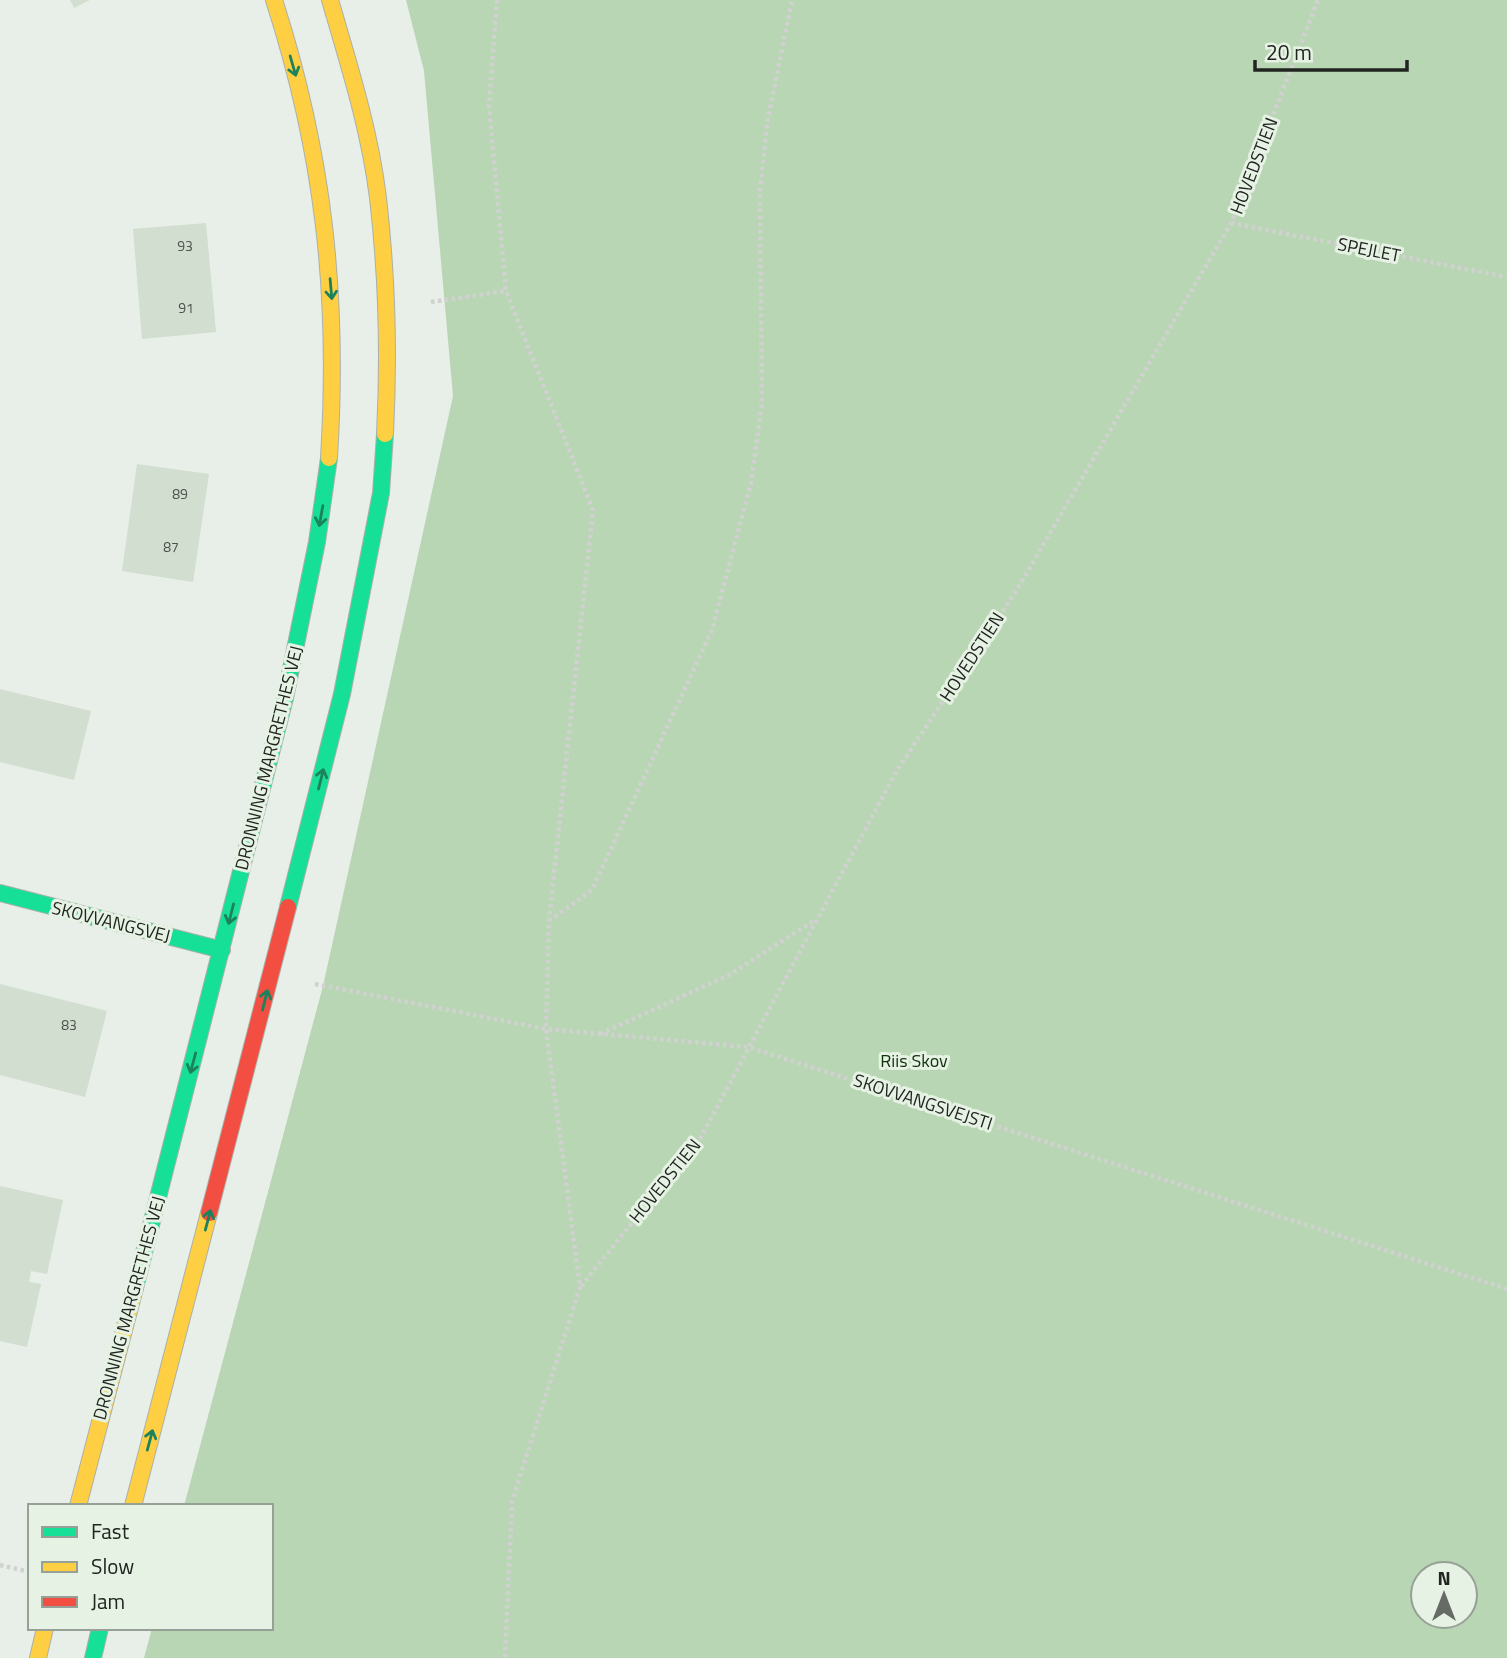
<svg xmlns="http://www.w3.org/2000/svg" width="1507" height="1658" viewBox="0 0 1507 1658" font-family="'Titillium Web',sans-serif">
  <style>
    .forest { fill: #b8d6b3; fill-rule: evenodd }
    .building { fill: #d1ded0 }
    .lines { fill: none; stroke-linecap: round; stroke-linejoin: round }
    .fast-casing { stroke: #abb0aa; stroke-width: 18 }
    .slow-casing { stroke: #abb0aa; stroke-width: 18 }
    .jam-casing { stroke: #abb0aa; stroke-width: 18 }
    .path { stroke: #d0d2d0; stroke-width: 4.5; stroke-dasharray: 3.5 3.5; stroke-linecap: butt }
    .fast { stroke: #16e098; stroke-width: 16 }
    .slow { stroke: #ffcf43; stroke-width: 16 }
    .jam { stroke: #f24e42; stroke-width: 16 }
    .oneway { stroke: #1c825c }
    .labels { text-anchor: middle; stroke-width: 6; stroke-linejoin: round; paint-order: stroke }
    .number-label { font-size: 14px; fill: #4d534c }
    .street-label { font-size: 18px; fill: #212520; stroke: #e6f2e4 }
    .park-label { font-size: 18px; fill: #11330b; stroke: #e6f2e4 }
  </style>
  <rect width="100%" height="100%" fill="#e8eee8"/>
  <path class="forest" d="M406,0H1507V1658H144L152,1628H271V1506H184L323,986L453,396L424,71ZM1423,1574H1465V1616H1423Z"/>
  <path class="building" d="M70,0H90L74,8Z
    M206,223L216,332L142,339L133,229Z
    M137,464L209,474L193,582L122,571Z
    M0,689L91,711L74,780L0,762Z
    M0,984L107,1011L85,1097L0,1075Z
    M0,1186L63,1200L47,1274L31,1271L29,1282L41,1284L27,1347L0,1341Z"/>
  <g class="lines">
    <g class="fast-casing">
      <path id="fast" d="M0,893L222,950
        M288,907L342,694L381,493L385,434
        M135,1288L285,698L317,542L329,458
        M93,1658L100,1628"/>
    </g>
    <g class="slow-casing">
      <path id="slow" d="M274,0C324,155 339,295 329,458
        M330,0C349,65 370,131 378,198C387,276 389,356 385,434
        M78,1506L135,1288
        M133,1506L209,1213
        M38,1658L45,1628"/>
    </g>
    <g class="jam-casing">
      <path id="jam" d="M209,1213L288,907"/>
    </g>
    <path class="path" d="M497,0L489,106L506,291L593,510L549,921L546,1029L580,1287L512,1502L505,1658
      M1231,223L1507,277
      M431,302L506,291
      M549,921L592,890L712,630L751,483L762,404L760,193L767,123L792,0
      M315,984L546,1029L748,1047L1507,1289
      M600,1034L729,975L815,920
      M581,1286L700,1139L896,772L1018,588L1231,223L1318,0
      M0,1565L30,1572"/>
    <use href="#fast" class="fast"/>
    <use href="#slow" class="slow"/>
    <use href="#jam" class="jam"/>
  </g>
  <defs><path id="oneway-shaft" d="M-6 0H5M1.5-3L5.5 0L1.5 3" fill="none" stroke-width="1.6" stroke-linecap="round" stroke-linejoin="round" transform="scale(1.75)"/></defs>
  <g class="oneway">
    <use href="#oneway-shaft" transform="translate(293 66) rotate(74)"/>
    <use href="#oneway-shaft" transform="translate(331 289) rotate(85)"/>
    <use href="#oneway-shaft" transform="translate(321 516) rotate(100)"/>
    <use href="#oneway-shaft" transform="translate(321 779) rotate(-76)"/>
    <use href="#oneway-shaft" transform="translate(231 914) rotate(104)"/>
    <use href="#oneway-shaft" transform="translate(265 1000) rotate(-76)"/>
    <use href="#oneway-shaft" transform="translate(193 1063) rotate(105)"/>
    <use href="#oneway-shaft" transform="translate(208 1220) rotate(-75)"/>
    <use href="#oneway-shaft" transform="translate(150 1440) rotate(-75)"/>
  </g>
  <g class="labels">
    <g class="number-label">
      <text x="185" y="251">93</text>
      <text x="186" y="313">91</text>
      <text x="180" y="499">89</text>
      <text x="171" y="552">87</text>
      <text x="69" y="1030">83</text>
    </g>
    <g class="street-label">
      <text transform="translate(1254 166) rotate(-69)" y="6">HOVEDSTIEN</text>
      <text transform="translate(1369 250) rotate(11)" y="6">SPEJLET</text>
      <text transform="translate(972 657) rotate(-57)" y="6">HOVEDSTIEN</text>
      <text transform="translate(269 758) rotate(-76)" y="6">DRONNING MARGRETHES VEJ</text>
      <text transform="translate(111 922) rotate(14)" y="6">SKOVVANGSVEJ</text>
      <text transform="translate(923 1102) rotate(18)" y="6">SKOVVANGSVEJSTI</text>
      <text transform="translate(665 1181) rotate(-51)" y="6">HOVEDSTIEN</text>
      <text transform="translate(129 1308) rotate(-75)" y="6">DRONNING MARGRETHES VEJ</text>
    </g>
    <g class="park-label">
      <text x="914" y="1067">Riis Skov</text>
    </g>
  </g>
  <rect x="28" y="1504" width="245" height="126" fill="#e6f2e4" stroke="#97a096" stroke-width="2"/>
  <rect x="42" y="1527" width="35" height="10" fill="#16e098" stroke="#97a096" stroke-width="2"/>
  <text x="91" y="1539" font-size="21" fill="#212520">Fast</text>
  <rect x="42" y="1562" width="35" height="10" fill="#ffcf43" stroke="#97a096" stroke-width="2"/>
  <text x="91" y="1574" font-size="21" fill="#212520">Slow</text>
  <rect x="42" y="1597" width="35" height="10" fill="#f24e42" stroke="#97a096" stroke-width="2"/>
  <text x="91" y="1609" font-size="21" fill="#212520">Jam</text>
  <g transform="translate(1444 1595)"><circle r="33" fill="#e6f2e4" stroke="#97a096" stroke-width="2"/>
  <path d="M0-5L12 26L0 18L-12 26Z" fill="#676b66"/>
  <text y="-10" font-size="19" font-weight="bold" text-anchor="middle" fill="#212520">N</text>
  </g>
  <path d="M1255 60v10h152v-10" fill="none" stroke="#212520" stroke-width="3.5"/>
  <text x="1266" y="60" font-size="21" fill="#212520" stroke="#e6f2e4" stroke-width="5" paint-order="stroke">20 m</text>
</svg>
